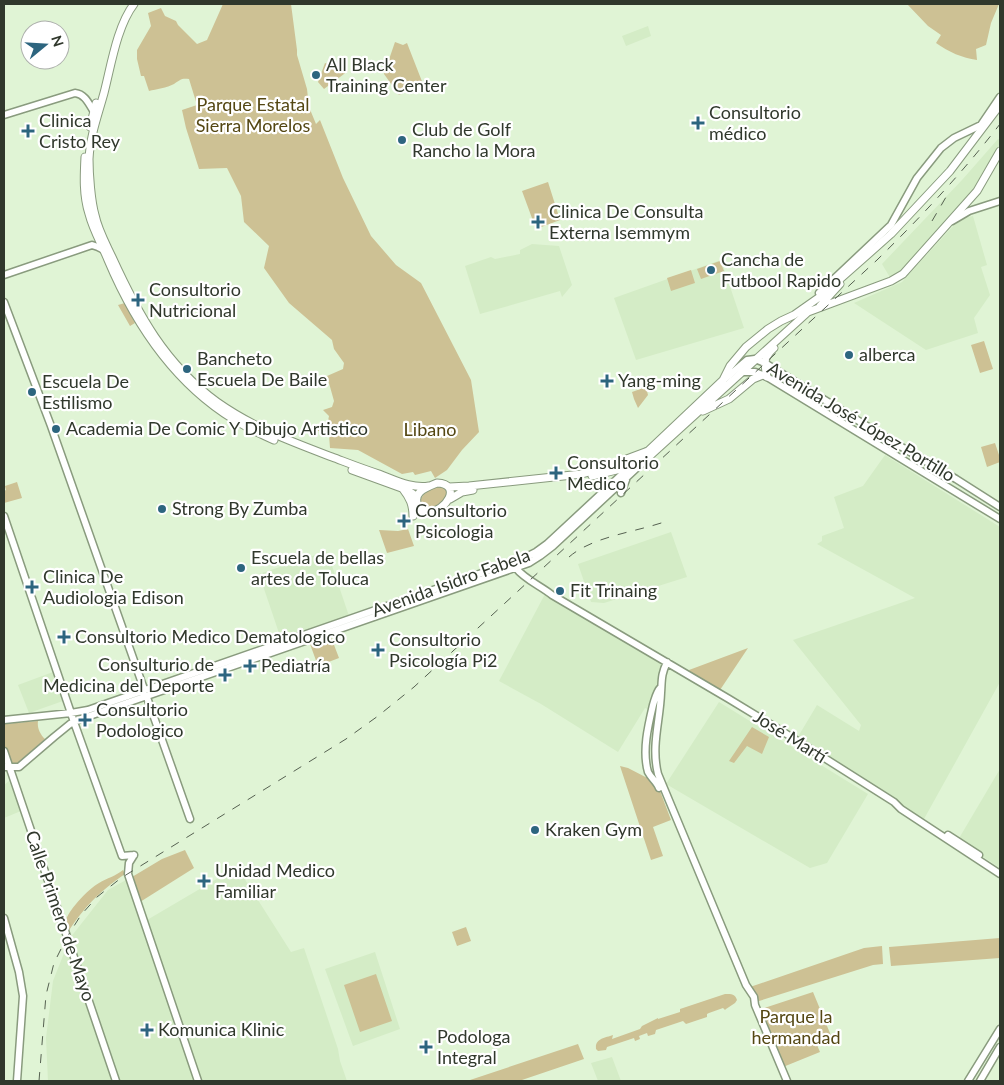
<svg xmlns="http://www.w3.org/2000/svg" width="1004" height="1085" viewBox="0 0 1004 1085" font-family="Lato,sans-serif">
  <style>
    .built { fill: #d4ecc6 }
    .green { fill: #cdc194 }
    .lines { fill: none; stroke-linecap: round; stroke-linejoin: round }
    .major-casing { stroke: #899b7e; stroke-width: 9 }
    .highway-casing { stroke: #899b7e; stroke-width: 9 }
    .major { stroke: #fff; stroke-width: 6 }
    .highway { stroke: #fff; stroke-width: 7 }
    .rail { stroke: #566151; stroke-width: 1; stroke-dasharray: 9 9; stroke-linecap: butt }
    .poi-dot { fill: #2d657f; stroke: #fff; stroke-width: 2 }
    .labels { text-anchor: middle; stroke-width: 4.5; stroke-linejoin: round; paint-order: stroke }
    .poi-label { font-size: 18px; fill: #30382c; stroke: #fff; text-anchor: start }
    .park-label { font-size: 18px; fill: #544713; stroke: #fff }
    .street-label { font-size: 18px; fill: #30382c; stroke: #fff }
  </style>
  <rect width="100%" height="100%" fill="#e0f4d5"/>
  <path class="built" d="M648,26L651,36L626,46L622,36Z
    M998,139L1000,140V143L973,190L905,271L891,279L882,264L962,180Z
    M973,216L987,265L981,267L990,295L974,318L978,333L926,350L854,303L902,282L954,225L964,218Z
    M532,244L559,246L572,285L562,297L560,291L480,314L465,266L491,257L495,259L520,254V250Z
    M721,260L744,328L636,360L614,298Z
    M885,455L1000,527V682L924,819L873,789L796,740L817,705L859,731L861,725L793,640L915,598L817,544L822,541V536L844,528L834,497L863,486Z
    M671,532L687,577L604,603L591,602L578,564Z
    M327,551L349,616L281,639L259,574Z
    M545,594L663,663L650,710L645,708L618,752L541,704L499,681Z
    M53,672L63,701L29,713L18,685Z
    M719,702L868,794L827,863L810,868L666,784Z
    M1000,769V868L958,840Z
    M9,781L21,811L4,818V785Z
    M232,870L244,878L291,952L304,948L338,1049L340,1061L347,1081H202L147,920Z
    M126,880L194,1081H48L46,1038L53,981L70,938L108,890Z
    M375,952L400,1029L353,1046L325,969Z
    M612,1057L621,1081H598L591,1063Z"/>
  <path class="green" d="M223,4H291L297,50V55L307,89L309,107L316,124L320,120L343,178L371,236L396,265L421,283L471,380L479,432L462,450L447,470L435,478L431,471L415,475L413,472L402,474L358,450L330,448L329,435L311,428L328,421L329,416L323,410L332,407L334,401L327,376L343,369L344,363L334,349L332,340L289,303L264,268L269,246L244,222L241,196L227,168L199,169L186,128L182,110L197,105L189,79C181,78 180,80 174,84C167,88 156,89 149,91L144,76H141L137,59V50L151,26L148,13L161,8L165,16L176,21L178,25L197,44L207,40Z
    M907,4H999L991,23L986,45L976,49L977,60C962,58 949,52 936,43L941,35L928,26Z
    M395,42L403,45L407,43L423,84L399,95L384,74Z
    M325,63L348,71L324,89L318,82Z
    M548,182L560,220L536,229L522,191Z
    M720,261L724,271L701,279L697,269Z
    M691,270L695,283L671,291L667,278Z
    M125,303L135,323L130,326L118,305Z
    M984,341L993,369L980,373L971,345Z
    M646,387L648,395L638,408L634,399L632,392Z
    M42,395L70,401L48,412Z
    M995,443L1000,458V462L987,467L981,447Z
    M17,482L22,498L4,503V491L6,490L5,486Z
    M440,486L446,488L448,494L441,504L426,509L420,506C420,493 429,490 440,486Z
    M408,529L414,546L387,553L379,530L398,531Z
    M331,637L339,658L318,666L310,644Z
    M748,648L720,690L690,672L689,670Z
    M38,721C37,728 40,734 45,739L16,765L10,764L4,745V724Z
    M752,727L769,737L762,754L747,746L734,763L729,761Z
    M620,766L628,768L657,783L671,820L653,827L663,856L651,860Z
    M185,850L194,868L140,902L132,877L162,859Z
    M123,870L125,874C99,892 85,906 68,932C67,930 65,928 65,925C64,914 89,888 99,883C107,878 116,876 123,870Z
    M466,927L471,941L457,946L452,932Z
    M1000,938V958L891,966L889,947Z
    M882,946L883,964L873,965L756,1002L750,987L864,948Z
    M376,974L392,1021L360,1032L344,985Z
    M813,992L832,1038L817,1045L820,1052L783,1067L758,1010Z
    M725,994C732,994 735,994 737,1000L735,1003L726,1009L725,1010L723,1008L709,1013L707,1014V1017L686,1024L683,1021L656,1030L655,1034L648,1036L647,1033L639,1036L640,1039L635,1041L634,1038L607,1047L606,1050L598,1051L596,1049C595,1038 605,1038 613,1035L612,1039L640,1029L642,1026L658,1018V1019L680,1012V1009Z
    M578,1044L584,1059L519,1081H467Z"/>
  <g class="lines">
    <g class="major-casing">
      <path id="major" d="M4,115L75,93C85,94 89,104 94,112
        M952,221L969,211L1000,201
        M4,275L92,245L98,247L104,250
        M819,293L891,225L917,178L941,148L954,138L981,125L1000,97
        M4,302L51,426L190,819
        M742,372H755L767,377L1000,519
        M725,379L747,360L755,359L765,363L888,439L956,479L1000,507
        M621,493L626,480
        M4,516L74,722L122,856L134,855
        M516,568C524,579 541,586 552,595L729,699L785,733L894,802L901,809L1000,874
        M667,662C661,675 662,679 661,693C660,721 651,746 658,774L746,985L754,997L755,1005L787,1081
        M4,720L71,713L88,710L522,559L536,552L547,544L646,452
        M4,751L116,1081
        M4,767H19L54,737L70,724L78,720L529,563L540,556L553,546L641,464
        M659,788C657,782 651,778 648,772C642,751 648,726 653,705C655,699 656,692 661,687
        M948,835L979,855
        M134,855L129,863L128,874L198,1081
        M4,918L19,972L23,996L17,1081
        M968,1081L1000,1029
        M980,1081L1000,1047"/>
    </g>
    <g class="highway-casing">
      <path id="highway" d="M134,4C117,26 111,66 104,93C98,115 90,136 89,159C89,174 91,201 95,215C98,230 106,244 112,257C138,314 165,364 217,402C254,428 290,441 332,457C348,463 363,469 379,474C395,480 412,489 429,486
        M90,127L96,103
        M85,157C84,176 83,195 89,214C93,230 102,245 108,260C135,324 173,382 233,419C246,427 260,434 274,440
        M820,306L840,284
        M767,377C764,363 763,358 774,348
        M703,411L729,399L753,379L763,375
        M352,470L407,490L413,494L416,499
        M592,476L641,464L808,312L891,281L903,274L977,191L1000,151
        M437,483C463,484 446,512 428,512C418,512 413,499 420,492C424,488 432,485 437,483Z
        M449,487L469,486L582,474L600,469L648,451L723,380L730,366L746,347L768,329L781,321L794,315L821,296L891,234L950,171L1000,105
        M403,489C410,498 413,505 413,516
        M450,499L462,492L473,490"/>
    </g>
    <use href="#major" class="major"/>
    <use href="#highway" class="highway"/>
    <path class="rail" d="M932,221L949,192
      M569,557C593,536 637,532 667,521
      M39,1081L46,995L54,963L67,937L81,915L97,897L121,878L346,739L378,716L414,687L877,260C921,217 963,172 1000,124"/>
  </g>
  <g class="poi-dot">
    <circle cx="316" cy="75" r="5"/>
    <path d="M695.5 115.5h5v5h5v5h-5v5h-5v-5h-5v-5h5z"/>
    <path d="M25.5 123.5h5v5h5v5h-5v5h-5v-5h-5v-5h5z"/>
    <circle cx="402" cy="140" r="5"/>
    <path d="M535.5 214.5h5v5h5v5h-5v5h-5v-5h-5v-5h5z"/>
    <circle cx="711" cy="270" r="5"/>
    <path d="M135.5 292.5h5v5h5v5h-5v5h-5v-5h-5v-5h5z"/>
    <circle cx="849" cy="355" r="5"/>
    <circle cx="187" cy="369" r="5"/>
    <path d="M604.5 373.5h5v5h5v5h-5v5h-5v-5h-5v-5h5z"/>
    <circle cx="32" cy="392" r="5"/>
    <circle cx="56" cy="429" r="5"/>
    <path d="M553.5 465.5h5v5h5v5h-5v5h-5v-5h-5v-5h5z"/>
    <circle cx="162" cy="509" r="5"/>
    <path d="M401.5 513.5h5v5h5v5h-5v5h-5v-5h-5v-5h5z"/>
    <circle cx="241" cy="568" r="5"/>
    <path d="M29.5 579.5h5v5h5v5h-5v5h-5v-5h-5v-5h5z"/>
    <circle cx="560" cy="591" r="5"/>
    <path d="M61.5 629.5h5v5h5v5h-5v5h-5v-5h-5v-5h5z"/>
    <path d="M375.5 642.5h5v5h5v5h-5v5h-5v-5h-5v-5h5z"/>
    <path d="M247.5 658.5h5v5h5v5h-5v5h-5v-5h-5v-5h5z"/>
    <path d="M222.5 667.5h5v5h5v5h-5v5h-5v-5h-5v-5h5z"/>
    <path d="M82.5 712.5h5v5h5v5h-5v5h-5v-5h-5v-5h5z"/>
    <circle cx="535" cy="830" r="5"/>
    <path d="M201.5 873.5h5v5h5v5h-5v5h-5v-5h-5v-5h5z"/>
    <path d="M144.5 1022.5h5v5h5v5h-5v5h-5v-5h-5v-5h5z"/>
    <path d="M423.5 1039.5h5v5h5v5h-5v5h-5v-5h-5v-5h5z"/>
  </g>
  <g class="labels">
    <g class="poi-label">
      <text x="326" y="71">All Black<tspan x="326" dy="21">Training Center</tspan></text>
      <text x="709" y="119">Consultorio<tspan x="709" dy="21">médico</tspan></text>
      <text x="39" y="127">Clinica<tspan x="39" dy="21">Cristo Rey</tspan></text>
      <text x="412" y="136">Club de Golf<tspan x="412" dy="21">Rancho la Mora</tspan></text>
      <text x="549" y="218">Clinica De Consulta<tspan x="549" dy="21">Externa Isemmym</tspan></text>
      <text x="721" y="266">Cancha de<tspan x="721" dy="21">Futbool Rapido</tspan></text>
      <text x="149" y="296">Consultorio<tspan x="149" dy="21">Nutricional</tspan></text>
      <text x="859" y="361">alberca</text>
      <text x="197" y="365">Bancheto<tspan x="197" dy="21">Escuela De Baile</tspan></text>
      <text x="618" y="387">Yang-ming</text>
      <text x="42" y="388">Escuela De<tspan x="42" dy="21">Estilismo</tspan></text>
      <text x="66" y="435">Academia De Comic Y Dibujo Artistico</text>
      <text x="567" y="469">Consultorio<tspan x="567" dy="21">Medico</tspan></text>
      <text x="172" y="515">Strong By Zumba</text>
      <text x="415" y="517">Consultorio<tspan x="415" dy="21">Psicologia</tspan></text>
      <text x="251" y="564">Escuela de bellas<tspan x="251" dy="21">artes de Toluca</tspan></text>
      <text x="43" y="583">Clinica De<tspan x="43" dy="21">Audiologia Edison</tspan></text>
      <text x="570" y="597">Fit Trinaing</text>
      <text x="75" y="643">Consultorio Medico Dematologico</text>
      <text x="389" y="646">Consultorio<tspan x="389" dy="21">Psicología Pi2</tspan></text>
      <text x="214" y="671" text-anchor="end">Consulturio de<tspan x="214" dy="21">Medicina del Deporte</tspan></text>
      <text x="261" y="672">Pediatría</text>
      <text x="96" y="716">Consultorio<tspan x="96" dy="21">Podologico</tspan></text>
      <text x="545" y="836">Kraken Gym</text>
      <text x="215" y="877">Unidad Medico<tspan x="215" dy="21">Familiar</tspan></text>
      <text x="158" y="1036">Komunica Klinic</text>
      <text x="437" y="1043">Podologa<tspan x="437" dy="21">Integral</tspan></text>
    </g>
    <g class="park-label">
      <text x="253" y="111">Parque Estatal<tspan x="253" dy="21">Sierra Morelos</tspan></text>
      <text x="430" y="436">Libano</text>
      <text x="796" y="1023">Parque la<tspan x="796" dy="21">hermandad</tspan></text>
    </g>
    <g class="street-label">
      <text transform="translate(861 422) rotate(31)" y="6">Avenida José López Portillo</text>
      <text transform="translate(451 583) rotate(-20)" y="6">Avenida Isidro Fabela</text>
      <text transform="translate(790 737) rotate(32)" y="6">José Martí</text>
      <text transform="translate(60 916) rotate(71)" y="6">Calle Primero de Mayo</text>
    </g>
  </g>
  <rect width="1004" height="1085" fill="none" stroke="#30382c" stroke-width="10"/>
  <g transform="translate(45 45) rotate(72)"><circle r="24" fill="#ffffff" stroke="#acafab"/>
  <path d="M0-4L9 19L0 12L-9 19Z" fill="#2d657f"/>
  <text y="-8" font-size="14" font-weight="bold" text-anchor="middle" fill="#30382c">N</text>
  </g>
</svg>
